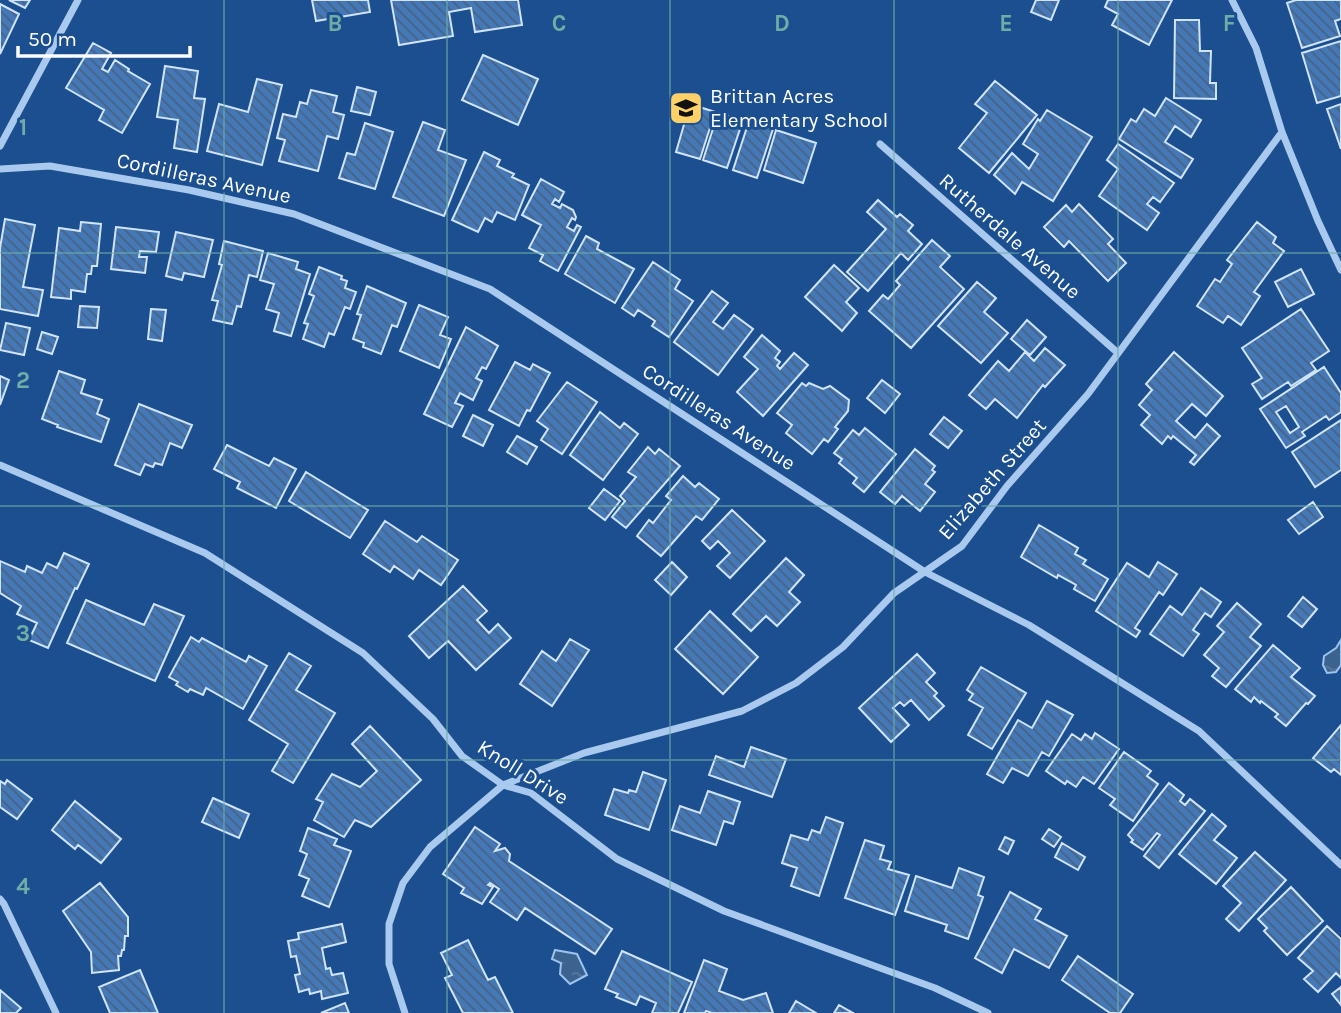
<svg xmlns="http://www.w3.org/2000/svg" width="1341" height="1013" viewBox="0 0 1341 1013" font-family="Karla,sans-serif">
  <style>
    .water { fill: url(#water-ripples); stroke: #9cc4f0; stroke-width: 2 }
    .building { fill: url(#building-back-hatch); stroke: #cfe3fa; stroke-width: 2; fill-rule: evenodd }
    .lines { fill: none; stroke-linecap: round; stroke-linejoin: round }
    .street { stroke: #a9c9ee; stroke-width: 7 }
    .grid { fill: none; stroke: #6fada8; stroke-width: 2; stroke-opacity: 0.55 }
    .labels { text-anchor: middle; stroke-width: 6; stroke-linejoin: round; paint-order: stroke }
    .poi-label { font-size: 21px; fill: #fff; stroke: #1b4f8f; text-anchor: start }
    .street-label { font-size: 21px; fill: #fff; stroke: #1b4f8f }
    .grid-label { font-size: 23px; text-anchor: middle; font-weight: bold; fill: #6fada8; stroke: #1b4f8f; stroke-width: 6; stroke-linejoin: round; paint-order: stroke }
  </style>
  <defs>
    <pattern id="water-ripples" width="26" height="14" patternUnits="userSpaceOnUse" patternTransform="scale(1.75)"><rect width="26" height="14" fill="#3c6290"/><path d="M2 4q2-2 4 0t4 0M15 11q2-2 4 0t4 0" fill="none" stroke="#597aa1"/></pattern>
    <pattern id="building-back-hatch" width="6" height="6" patternUnits="userSpaceOnUse" patternTransform="scale(1.75)"><rect width="6" height="6" fill="#4478b7"/><path d="M-1 5l2 2M0 0l6 6M5-1l2 2" fill="none" stroke="#486282"/></pattern>
  </defs>
  <rect width="100%" height="100%" fill="#1b4f8f"/>
  <path class="water" d="M1341,640V665L1336,672L1327,673L1323,665L1324,656L1336,648Z
    M555,950L577,954L587,975L570,984L560,974L561,963L552,959Z"/>
  <path class="building" d="M9,0H30L25,8Z
    M312,0H368L370,12L316,21Z
    M391,0H518L522,25L475,32L471,8L449,12L453,36L399,45Z
    M1036,0H1059L1051,20L1031,12Z
    M1108,0H1172L1149,45L1112,25L1118,14L1105,7Z
    M1296,0H1341V19L1335,21L1340,36L1302,48L1287,3Z
    M0,4L19,14L0,54Z
    M1175,20H1199L1200,51H1211L1210,83H1216V99L1174,98Z
    M1341,41V96L1317,103L1302,53Z
    M93,43L111,53L102,69L108,72L115,60L129,69L128,71L150,84L122,133L99,120L104,110L66,88Z
    M483,55L538,79L518,125L462,100Z
    M165,66L198,71L194,98L205,99L197,152L174,148L178,120L157,117Z
    M257,79L282,85L262,165L207,151L219,104L248,112Z
    M995,81L1037,115L989,173L959,148L987,113L975,104Z
    M357,87L376,92L370,115L351,111Z
    M311,90L337,96L333,112L344,115L338,139L327,136L318,171L279,161L285,140L277,138L283,114L296,117L300,102L307,104Z
    M1166,98L1201,120L1191,137L1175,126L1165,142L1193,159L1181,178L1119,139L1131,119L1136,122L1144,109L1155,116Z
    M690,104L715,112L700,159L676,152Z
    M1341,104V149L1327,109Z
    M1047,110L1092,137L1053,201L1022,182L1015,194L994,175L1012,153L1029,169L1038,154L1023,144L1038,119L1040,121Z
    M718,113L743,120L727,168L703,160Z
    M749,121L773,129L757,178L733,170Z
    M423,122L445,130L438,150L466,160L444,216L393,197Z
    M365,123L393,132L375,189L339,178L347,153L355,155Z
    M776,130L816,143L803,183L764,170Z
    M1118,144L1174,183L1160,202L1153,197L1147,204L1159,213L1147,230L1099,196L1118,169L1107,160Z
    M484,152L500,160L497,166L514,174L512,177L529,185L515,220L497,212L492,222L485,218L478,232L452,220Z
    M541,179L564,192L559,202L555,199L552,204L560,208L562,204L573,210L576,217L575,220L572,218L567,227L574,231L577,225L581,227L558,271L540,261L543,255L529,248L541,225L522,215Z
    M878,200L897,217L900,214L913,225L908,231L922,244L908,260L901,253L868,291L847,272L886,229L867,212Z
    M1079,204L1113,239L1108,244L1126,263L1108,281L1069,241L1064,247L1044,227L1066,205L1072,212Z
    M5,219L35,225L23,287L43,290L38,316L0,309V248Z
    M81,222L101,224L97,266H92L91,274H87L85,292L71,290V299L51,297L59,228L80,231Z
    M1257,222L1276,237L1273,243L1284,251L1254,292L1260,296L1241,325L1228,316L1223,323L1197,306L1215,279L1220,282L1232,264L1227,260Z
    M116,227L159,232L156,252L140,251L139,257H147L145,273L111,269Z
    M176,232L213,240L204,277L184,273L182,280L166,276Z
    M586,236L599,243L597,249L634,269L615,303L565,274Z
    M932,240L950,256L940,267L964,289L911,348L869,311L883,295L888,299L900,285L896,281Z
    M224,241L263,251L257,277L249,275L241,307L237,306L232,324L213,320L218,301L212,300L222,265L219,264Z
    M268,253L298,262L296,269L310,274L291,336L274,331L279,313L266,309L274,284L260,280Z
    M653,262L680,280L675,289L693,301L669,337L652,326L655,321L638,310L634,316L622,308Z
    M834,265L859,288L846,302L857,313L842,331L805,297Z
    M319,267L342,276L341,279L347,281L345,288L356,292L350,309L345,307L334,335L329,333L324,347L303,339L308,324L304,323L314,296L309,294Z
    M1301,269L1314,294L1288,307L1275,282Z
    M977,282L996,298L984,312L1008,333L981,363L938,326Z
    M367,286L406,303L397,327L392,325L381,354L363,347L364,343L353,339L361,315L357,314Z
    M712,291L728,303L713,322L723,329L734,315L753,329L718,375L674,342Z
    M419,305L448,317L440,335L451,339L439,368L400,351Z
    M80,306L99,307L97,328L78,327Z
    M151,309L166,310L162,341L148,339Z
    M1301,309L1329,351L1311,363L1316,370L1291,386L1288,382L1262,399L1252,384L1262,378L1242,348Z
    M1027,320L1046,337L1030,355L1011,339Z
    M6,323L30,328L24,355L0,350Z
    M466,327L498,346L486,369L482,367L476,378L482,381L473,400L460,393L455,403L463,406L452,427L424,414Z
    M42,332L58,337L52,354L37,349Z
    M762,335L780,351L775,358L780,362L777,366L780,369L794,353L808,365L763,416L737,392L758,369L744,357Z
    M1045,348L1065,365L1045,387L1043,385L1017,418L995,399L986,409L969,395L998,361L1009,371L1025,352L1034,361Z
    M1174,352L1223,396L1206,416L1192,404L1176,421L1195,438L1207,424L1220,436L1194,465L1190,462L1196,455L1173,436L1171,439L1168,436L1162,444L1141,425L1150,415L1139,405L1152,390L1146,384Z
    M515,362L530,370L533,364L550,373L530,411L527,410L519,426L489,410Z
    M1324,367L1341,393V412L1329,420L1326,416L1302,432L1305,436L1286,448L1260,409ZM1286,406L1299,427L1290,433L1276,412Z
    M59,371L85,380L81,393L102,400L97,414L109,419L101,442L57,427L58,425L42,419Z
    M0,376L9,380L0,405Z
    M882,380L900,394L885,413L867,398Z
    M567,382L597,402L562,454L541,440L548,429L537,421Z
    M802,383L806,386L809,383L823,389L830,386L849,400L848,411L835,427L838,429L828,442L824,439L812,454L786,433L792,425L777,413Z
    M139,404L192,425L182,448L170,443L162,465L155,463L153,467L145,464L140,475L115,465Z
    M600,412L620,428L624,423L638,434L603,480L570,455Z
    M473,415L493,425L483,446L463,436Z
    M944,417L962,431L948,448L930,434Z
    M1341,420V470L1315,487L1292,452Z
    M865,428L896,454L864,492L853,483L857,478L839,463L842,459L834,453L853,430L859,435Z
    M517,436L537,447L527,464L507,452Z
    M227,445L269,466L274,458L296,469L276,508L237,488L240,482L214,469Z
    M648,447L655,454L659,449L680,466L626,528L612,517L625,501L620,496L636,477L628,472Z
    M915,449L935,466L932,470L935,472L925,484L935,492L920,511L902,496L895,504L880,492Z
    M306,472L368,510L350,538L289,501Z
    M683,476L695,487L699,483L719,499L702,520L696,516L661,556L637,536L649,520L653,523L671,500L666,496Z
    M604,489L620,501L605,520L589,508Z
    M1313,502L1323,517L1299,534L1288,520Z
    M732,510L765,541L730,578L717,566L730,553L718,541L710,549L702,541Z
    M385,521L417,542L422,536L458,560L441,585L419,570L413,579L394,566L390,572L363,554Z
    M1039,525L1078,548L1075,554L1086,560L1083,564L1108,579L1095,601L1074,589L1076,585L1058,575L1057,578L1021,557Z
    M64,553L89,564L77,589L75,588L48,648L29,640L37,623L17,614L21,606L0,593V561L25,572L27,566L42,573L47,563L57,568Z
    M786,558L804,575L789,592L800,602L777,626L766,616L751,631L733,614Z
    M672,562L687,577L671,595L655,580Z
    M1158,562L1177,574L1163,595L1159,592L1135,628L1140,631L1136,637L1096,611L1127,563L1149,577Z
    M463,586L487,611L477,620L489,633L498,624L511,638L476,670L448,641L429,658L409,636Z
    M1201,588L1221,602L1211,617L1205,613L1193,630L1199,634L1183,656L1150,634L1170,606L1182,615Z
    M1303,597L1317,609L1302,627L1288,616Z
    M86,600L144,625L154,604L184,616L155,681L67,643Z
    M1237,603L1261,624L1250,637L1261,646L1226,687L1212,676L1219,668L1204,655L1224,632L1217,626Z
    M710,611L758,657L723,694L675,649Z
    M191,637L199,642L202,638L246,662L249,656L267,666L243,709L206,688L203,695L190,689L188,692L176,685L178,682L169,677Z
    M570,639L589,650L552,706L520,684L542,651L556,661Z
    M1273,645L1300,668L1291,677L1315,696L1308,704L1306,703L1286,726L1275,717L1278,714L1261,701L1260,703L1254,697L1251,702L1235,689Z
    M289,653L311,666L296,690L335,713L293,783L272,771L288,744L249,720Z
    M917,654L935,673L926,682L937,693L934,696L944,706L929,720L911,700L904,706L900,702L893,708L909,725L891,742L859,708Z
    M981,667L1026,693L992,749L968,735L983,708L969,700L973,694L967,690Z
    M1047,701L1073,715L1049,756L1042,752L1028,776L1012,768L1003,783L987,774L1018,720L1032,728Z
    M1341,725V775L1334,769L1331,772L1313,758Z
    M370,726L421,780L371,827L355,820L344,837L314,820L323,802L316,799L332,774L360,787L377,771L352,744Z
    M1095,733L1119,749L1094,784L1083,777L1076,787L1067,781L1065,784L1046,771L1072,734L1081,740L1085,734L1092,739Z
    M751,747L786,759L772,797L709,775L716,756L744,767Z
    M1124,752L1151,771L1147,776L1158,784L1133,821L1110,805L1115,799L1099,788Z
    M643,772L666,780L649,830L605,815L614,789L628,793L629,790L636,792Z
    M7,780L32,799L17,819L0,807V781L5,784Z
    M1169,783L1184,795L1180,801L1185,805L1190,799L1205,811L1159,868L1144,856L1160,835L1157,833L1143,850L1131,842L1133,840L1128,835Z
    M708,791L740,802L733,824L724,821L716,845L672,830L680,806L700,813Z
    M213,798L249,814L239,838L202,822Z
    M75,801L121,839L101,863L78,845L75,849L52,830Z
    M1212,814L1226,826L1214,840L1237,858L1216,884L1179,854Z
    M826,817L843,823L819,896L791,886L797,868L782,863L791,835L808,840L812,830L820,833Z
    M475,827L500,844L495,851L505,848L510,854L509,861L612,929L595,954L525,908L517,920L490,902L499,889L490,883L488,885L493,887L482,904L461,893L464,888L443,874Z
    M308,828L337,839L334,845L351,851L329,907L302,896L309,879L299,875L307,854L300,851Z
    M1049,829L1061,837L1054,847L1042,839Z
    M1005,837L1014,841L1008,854L999,849Z
    M865,840L884,846L880,859L891,862L888,869L909,875L895,915L845,898Z
    M1062,843L1085,857L1078,870L1055,857Z
    M1255,852L1286,880L1239,931L1226,919L1241,903L1223,886Z
    M959,868L984,877L978,895L983,897L968,939L945,931L947,925L905,911L916,876L952,888Z
    M100,883L128,917V936H125L124,950H122L121,956H118L119,970L92,973L91,952L63,911Z
    M1291,887L1323,921L1287,955L1264,931L1267,928L1258,919Z
    M1010,892L1041,909L1035,919L1067,936L1049,968L1014,949L1002,973L975,958Z
    M342,924L346,942L322,948L326,969L330,968L332,975L343,973L348,993L322,999L321,991L310,994L309,989L299,992L295,975L300,974L296,956L291,957L288,941L299,939L298,933Z
    M1327,926L1341,939V978L1336,973L1318,992L1304,979L1313,971L1298,958Z
    M468,940L488,980L495,977L513,1013H463L445,978L452,975L441,953Z
    M622,951L692,982L678,1013H652L656,1003L640,996L636,1005L616,997L618,994L605,989Z
    M1078,956L1133,994L1120,1013H1110L1062,980Z
    M704,960L727,969L719,991L743,1000L766,993L773,1013H712L706,1011L705,1013H684Z
    M140,970L158,1013H110L99,987Z
    M1341,987V1005L1332,994Z
    M0,990L21,1008L16,1013H0Z
    M796,1001L816,1013H789Z
    M345,1003L349,1013H321Z
    M839,1005L853,1013H834Z"/>
  <g class="lines">
    <path class="street" d="M1232,0L1256,48L1282,132L1318,221L1341,270
      M880,144L1118,353
      M0,146L78,0
      M0,169L50,166L189,190L294,214L490,289L925,572L1029,625L1199,731L1341,865
      M0,465L205,553L363,653L433,719L462,756L503,785L531,793L617,859L724,911L935,988L988,1013
      M0,899L4,904L56,1013
      M405,1013L389,964V924L403,883L430,847L503,785L584,753L742,711L796,683L843,647L894,593L962,546L1007,486L1088,394L1282,132"/>
  </g>
  <path class="grid" d="M224,0V1013M447,0V1013M670,0V1013M894,0V1013M1118,0V1013M0,253H1341M0,506H1341M0,760H1341"/>
  <defs>
    <g id="school-square" transform="scale(1.75)"><rect x="-9" y="-9" width="18" height="18" rx="4" fill="#ffd166" stroke="#1b4f8f"/><path d="M0-5L7-2L0 1L-7-2ZM-4 1L0 2.5L4 1V4Q0 6-4 4Z" fill="#111"/></g>
  </defs>
  <g fill-rule="evenodd">
    <use href="#school-square" x="686" y="108"/>
  </g>
  <g class="labels">
    <g class="poi-label">
      <text x="710" y="103">Brittan Acres<tspan x="710" dy="24">Elementary School</tspan></text>
    </g>
    <g class="street-label">
      <text transform="translate(204 178) rotate(12)" y="7">Cordilleras Avenue</text>
      <text transform="translate(1010 236) rotate(41)" y="7">Rutherdale Avenue</text>
      <text transform="translate(719 417) rotate(33)" y="7">Cordilleras Avenue</text>
      <text transform="translate(992 479) rotate(-49)" y="7">Elizabeth Street</text>
      <text transform="translate(523 772) rotate(32)" y="7">Knoll Drive</text>
    </g>
  </g>
  <g class="grid-label">
    <text x="335" y="31">B</text>
    <text x="559" y="31">C</text>
    <text x="782" y="31">D</text>
    <text x="1006" y="31">E</text>
    <text x="1229" y="31">F</text>
    <text x="23" y="135">1</text>
    <text x="23" y="388">2</text>
    <text x="23" y="641">3</text>
    <text x="23" y="894">4</text>
  </g>
  <path d="M18 46v10h172v-10" fill="none" stroke="#ffffff" stroke-width="3.5"/>
  <text x="28" y="46" font-size="21" fill="#ffffff" stroke="#1b4f8f" stroke-width="5" paint-order="stroke">50 m</text>
</svg>
